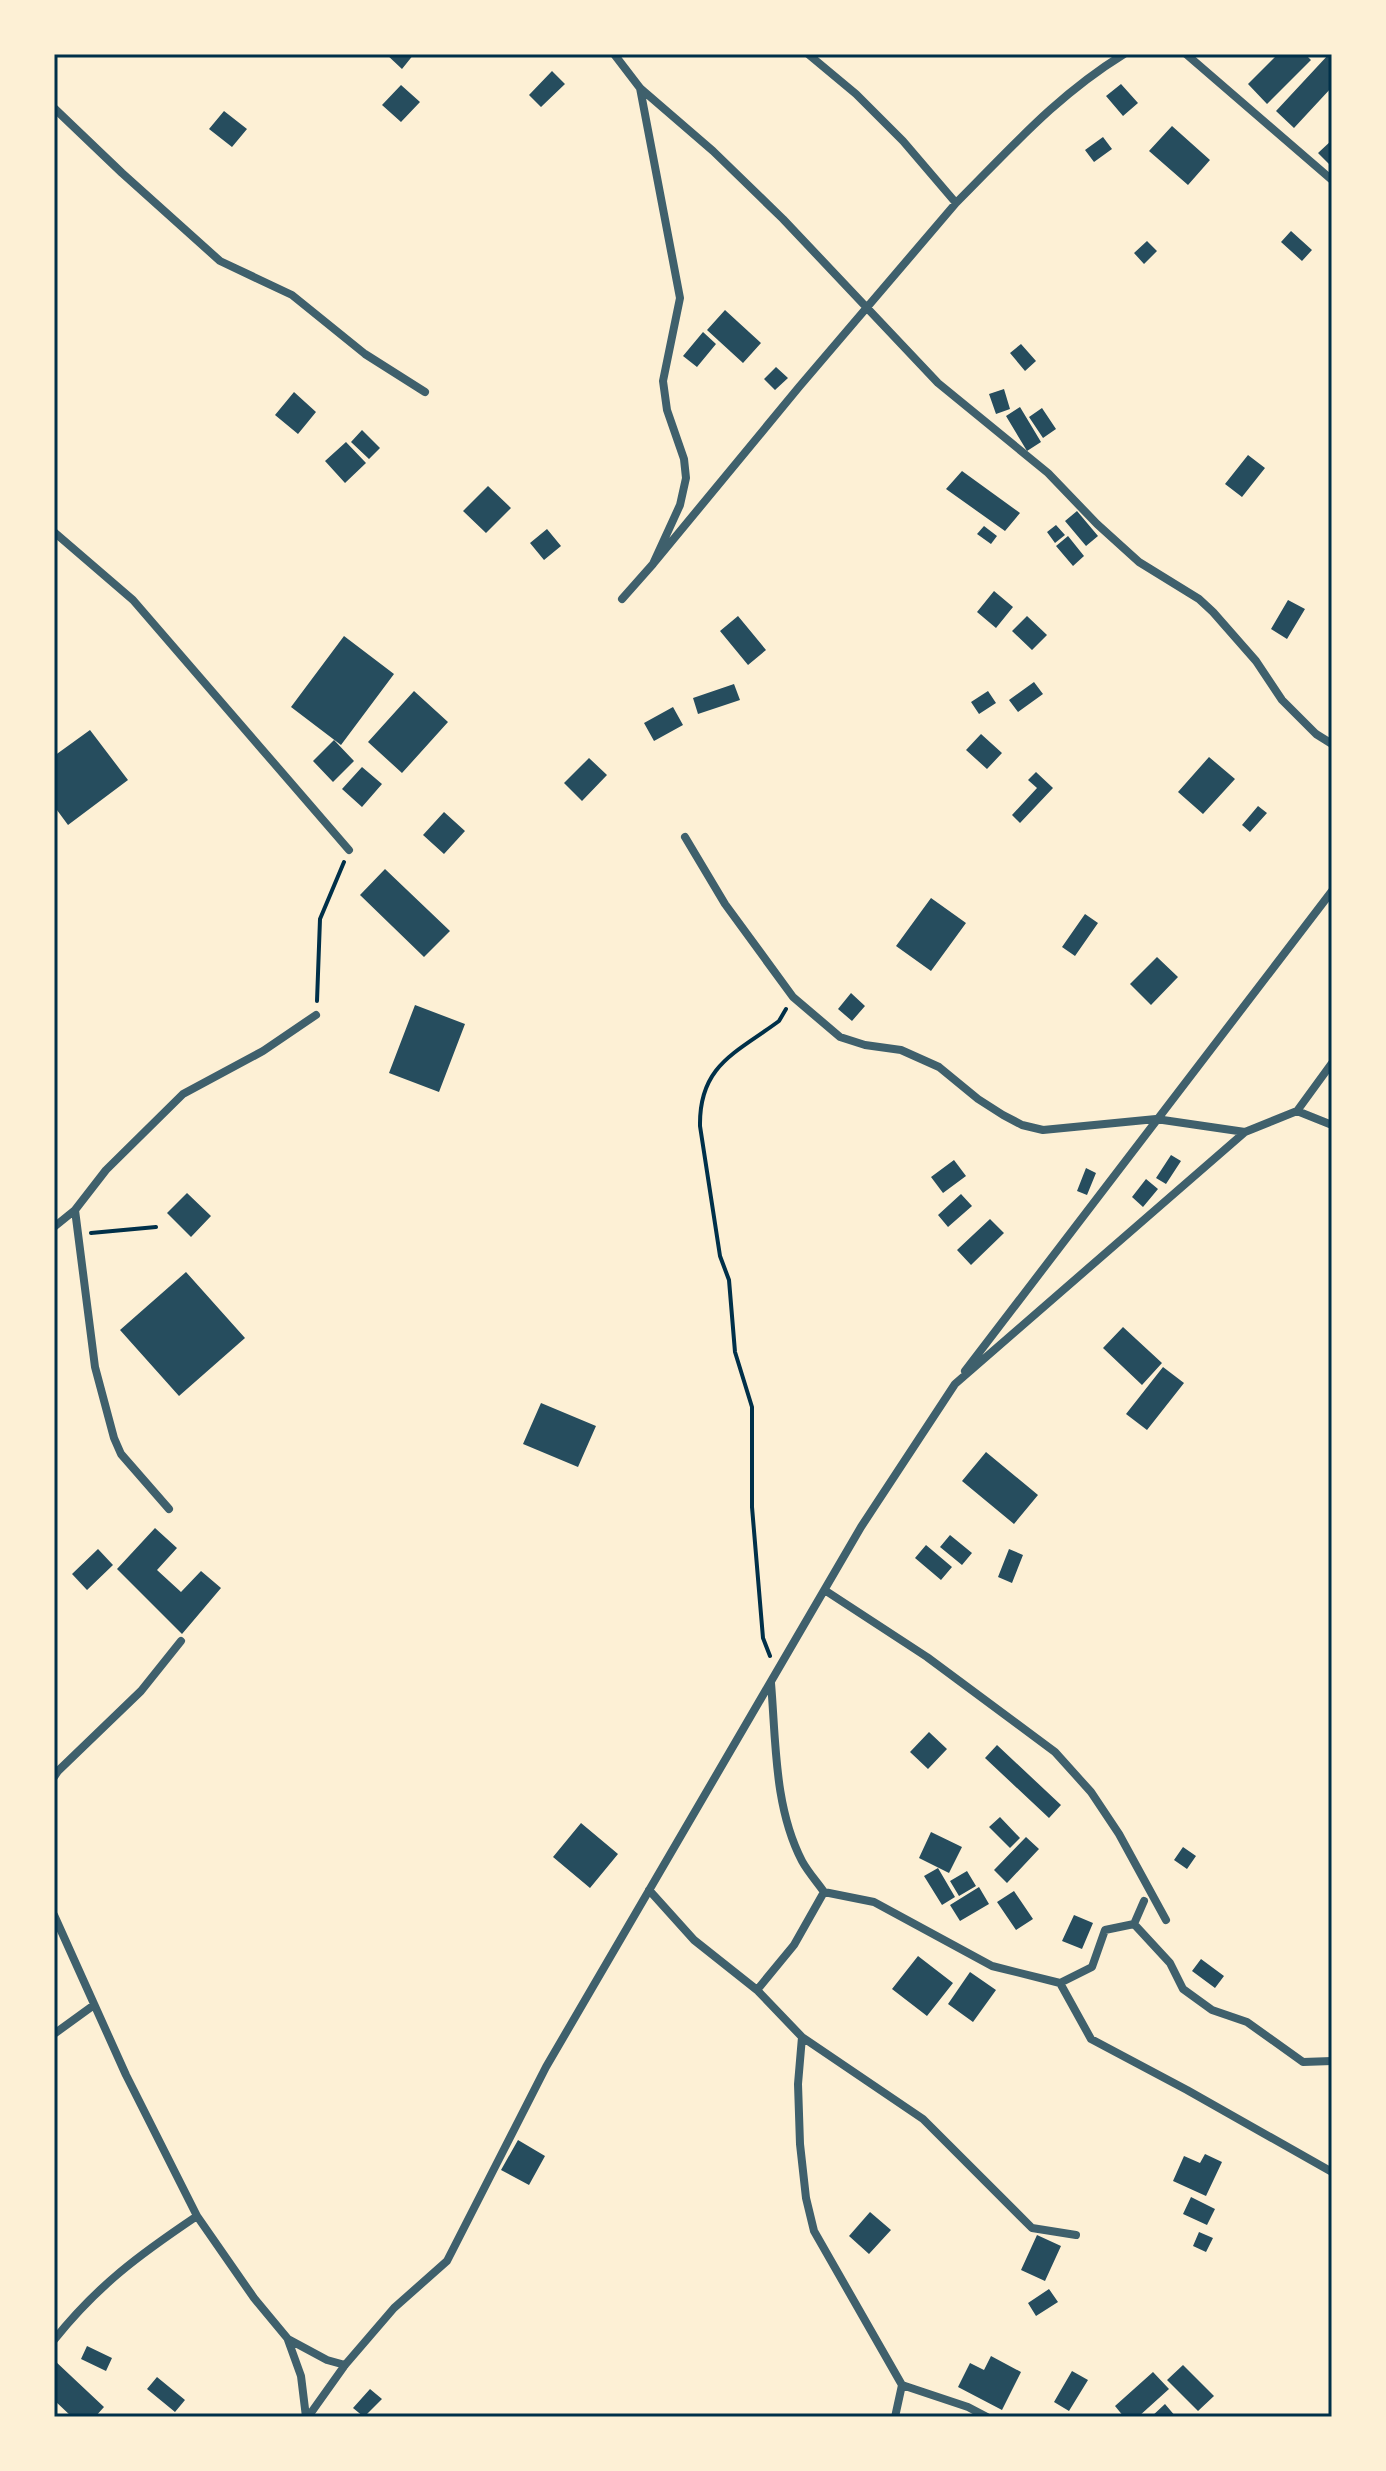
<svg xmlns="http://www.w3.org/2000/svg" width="1386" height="2471" viewBox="0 0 1386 2471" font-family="'Asap Condensed',sans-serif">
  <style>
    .building { fill: #264d5e }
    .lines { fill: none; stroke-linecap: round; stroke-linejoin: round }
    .path { stroke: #003049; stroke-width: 4 }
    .minor { stroke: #3f606c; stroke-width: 8 }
    .neatline { fill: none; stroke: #003049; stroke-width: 3 }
  </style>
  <rect width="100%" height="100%" fill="#fdf0d5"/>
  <path class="building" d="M386,54H414L402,69Z
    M1278,54H1305L1311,60L1267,104L1248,84Z
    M1329,54H1332V87L1294,128L1276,111Z
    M552,71L565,84L541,107L529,95Z
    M1121,84L1138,103L1123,116L1106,96Z
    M401,85L420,102L401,122L382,105Z
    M224,111L247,129L232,147L209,129Z
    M1172,126L1210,160L1188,185L1149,151Z
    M1103,137L1112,149L1094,162L1085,150Z
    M1332,140V167L1318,153Z
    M1291,231L1312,250L1302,261L1281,242Z
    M1147,241L1157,251L1144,264L1134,253Z
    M725,310L761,343L743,363L707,330Z
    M703,332L716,344L697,367L683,356Z
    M1021,344L1036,361L1025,371L1010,353Z
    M776,367L788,378L775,390L764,379Z
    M1004,389L1010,409L996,414L989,394Z
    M294,392L316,412L298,434L275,415Z
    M1020,407L1041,442L1027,451L1006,416Z
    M1042,408L1056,429L1043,438L1029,417Z
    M362,430L380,448L369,459L351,442Z
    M346,442L366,463L345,483L325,461Z
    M1248,455L1265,468L1242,497L1225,484Z
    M962,471L1020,513L1005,531L946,489Z
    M488,486L511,508L486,533L463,511Z
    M1077,511L1098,536L1086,546L1065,521Z
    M1056,525L1065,535L1055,543L1047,532Z
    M984,526L997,536L991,544L977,534Z
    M547,529L561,546L544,560L530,543Z
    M1068,536L1084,556L1073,566L1056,546Z
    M994,591L1013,607L996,628L977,612Z
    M1288,600L1305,609L1287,639L1271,629Z
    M738,616L766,650L748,665L720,631Z
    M1027,616L1047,635L1032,650L1012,631Z
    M344,636L394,674L341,745L291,707Z
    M1034,682L1043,694L1018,712L1009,700Z
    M734,684L740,700L698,714L693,698Z
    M414,691L448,722L402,773L368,742Z
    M988,691L996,703L979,714L971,702Z
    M673,707L683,725L654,741L644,723Z
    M90,730L128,780L68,825L54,806V756Z
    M981,734L1002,753L987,769L966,750Z
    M334,740L354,761L333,782L313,761Z
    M1209,757L1235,779L1203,814L1178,792Z
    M589,758L607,775L582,801L564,783Z
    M362,767L382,784L362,807L342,789Z
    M1036,772L1053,788L1020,823L1012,815L1037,788L1028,780Z
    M1258,806L1267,813L1250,832L1242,825Z
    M444,812L465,831L444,854L423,835Z
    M385,869L450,931L424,957L360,895Z
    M931,898L966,923L931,971L896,946Z
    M1085,914L1098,923L1075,956L1062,947Z
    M1157,957L1178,977L1151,1005L1130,984Z
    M851,993L865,1006L852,1021L838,1009Z
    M415,1005L465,1024L439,1092L389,1073Z
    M1171,1155L1181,1161L1166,1184L1156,1178Z
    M954,1160L966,1176L943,1193L931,1177Z
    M1086,1168L1096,1173L1087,1195L1077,1191Z
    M1146,1179L1158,1189L1143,1207L1132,1197Z
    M187,1193L211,1216L191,1237L167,1213Z
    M961,1194L972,1206L948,1227L938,1215Z
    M990,1219L1004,1233L971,1265L957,1250Z
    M186,1272L245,1338L179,1396L120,1330Z
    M1123,1327L1162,1363L1142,1385L1103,1348Z
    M1163,1367L1184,1383L1147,1430L1126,1414Z
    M541,1403L596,1426L578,1467L523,1444Z
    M986,1452L1038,1495L1014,1524L962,1481Z
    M155,1528L177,1548L157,1570L181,1592L201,1571L221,1588L182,1634L117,1569Z
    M950,1535L972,1553L962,1565L940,1547Z
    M926,1545L952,1567L941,1580L915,1558Z
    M98,1549L113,1565L87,1590L72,1574Z
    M1009,1549L1023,1555L1012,1583L998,1577Z
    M929,1732L947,1749L928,1769L910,1752Z
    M997,1745L1061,1805L1049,1818L985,1758Z
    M1000,1817L1020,1838L1010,1848L989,1827Z
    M581,1823L618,1854L590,1888L553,1857Z
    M931,1832L962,1847L949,1873L919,1858Z
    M1026,1837L1039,1849L1007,1883L994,1870Z
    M1183,1847L1196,1856L1187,1869L1174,1860Z
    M938,1868L955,1897L942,1905L924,1876Z
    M967,1871L976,1886L959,1896L950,1881Z
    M979,1887L989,1904L960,1921L950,1905Z
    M1014,1891L1033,1919L1016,1930L997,1902Z
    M1074,1915L1093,1923L1082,1949L1062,1941Z
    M918,1956L953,1983L927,2016L892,1989Z
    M1201,1959L1224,1976L1215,1988L1192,1971Z
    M970,1972L996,1990L973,2022L948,2004Z
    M518,2140L545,2156L529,2185L501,2170Z
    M1205,2154L1222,2162L1206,2196L1173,2181L1184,2156L1200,2163Z
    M1191,2197L1215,2209L1207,2225L1183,2214Z
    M870,2212L891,2230L869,2254L849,2236Z
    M1199,2232L1213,2238L1206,2252L1193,2246Z
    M1037,2235L1061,2246L1045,2281L1021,2270Z
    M1049,2289L1058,2302L1036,2316L1028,2303Z
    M87,2346L112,2358L106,2371L81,2359Z
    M991,2356L1021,2372L1002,2410L958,2387L970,2363L984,2370Z
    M54,2360L104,2407L95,2417H72L54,2400Z
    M1183,2365L1214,2396L1198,2411L1167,2380Z
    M1072,2371L1088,2380L1069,2411L1054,2402Z
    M1153,2372L1169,2389L1138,2417H1124L1115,2406Z
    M157,2377L185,2400L175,2412L147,2389Z
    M370,2389L382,2399L364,2417L353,2408Z
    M1165,2404L1176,2417H1151Z"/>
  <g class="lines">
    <path class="path" d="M317,1001L320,919L344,862
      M91,1233L156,1227
      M770,1656L763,1638L752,1507V1407L735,1352L729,1280L720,1256L700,1126C699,1065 736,1053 779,1021L786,1009"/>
    <path class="minor" d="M614,54L640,88L713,151L783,219L938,383L1048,473L1097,524L1139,562L1199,599L1213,612L1256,661L1282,700L1316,734L1332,744
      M1186,54L1332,180
      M54,108L122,173L220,261L292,295L365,354L425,392
      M956,203C1012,147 1056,96 1124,54
      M54,532L133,600L349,850
      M653,564L799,387L956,203L903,141L856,94L808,54
      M622,599L653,564L680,505L686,478L684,459L667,410L663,381L680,298L640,88
      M685,837L725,904L793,997L840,1037L865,1045L901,1050L939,1067L978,1099L1003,1115L1022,1125L1043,1130L1156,1119L1245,1132
      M1297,1111L1332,1125
      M75,1210L106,1170L183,1094L263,1051L316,1015
      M54,1227L75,1210L95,1367L114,1438L121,1454L169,1509
      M965,1371L1332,891
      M826,1591L927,1657L1055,1752L1091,1792L1119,1834L1166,1920
      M771,1683C776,1741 774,1807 802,1861C808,1872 817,1882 824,1892L794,1945L757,1990L802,2037L798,2084L800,2144L806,2198L814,2231L902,2385L968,2407L987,2417
      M54,1777L58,1771L141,1691L181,1641
      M649,1890L694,1940L757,1990
      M824,1892L874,1902L992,1966L1060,1983L1092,1967L1105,1930L1134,1924L1144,1901
      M54,1915L126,2075L197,2216L254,2298L288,2339L327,2360L345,2365
      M1134,1924L1170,1963L1183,1989L1212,2010L1247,2022L1303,2062L1332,2061
      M1060,1983L1091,2039L1187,2090L1332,2172
      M54,2034L94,2005
      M802,2037L923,2119L1032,2228L1076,2235
      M54,2340C98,2285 139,2255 197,2216
      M288,2340L301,2376L306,2417
      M308,2417L345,2365L394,2308L447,2261L546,2067L861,1527L955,1384L1245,1132L1297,1111L1332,1063
      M895,2417L902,2385"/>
  </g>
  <rect width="1386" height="2471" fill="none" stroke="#fdf0d5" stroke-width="112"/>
  <rect x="56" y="56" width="1274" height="2359" class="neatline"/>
</svg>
